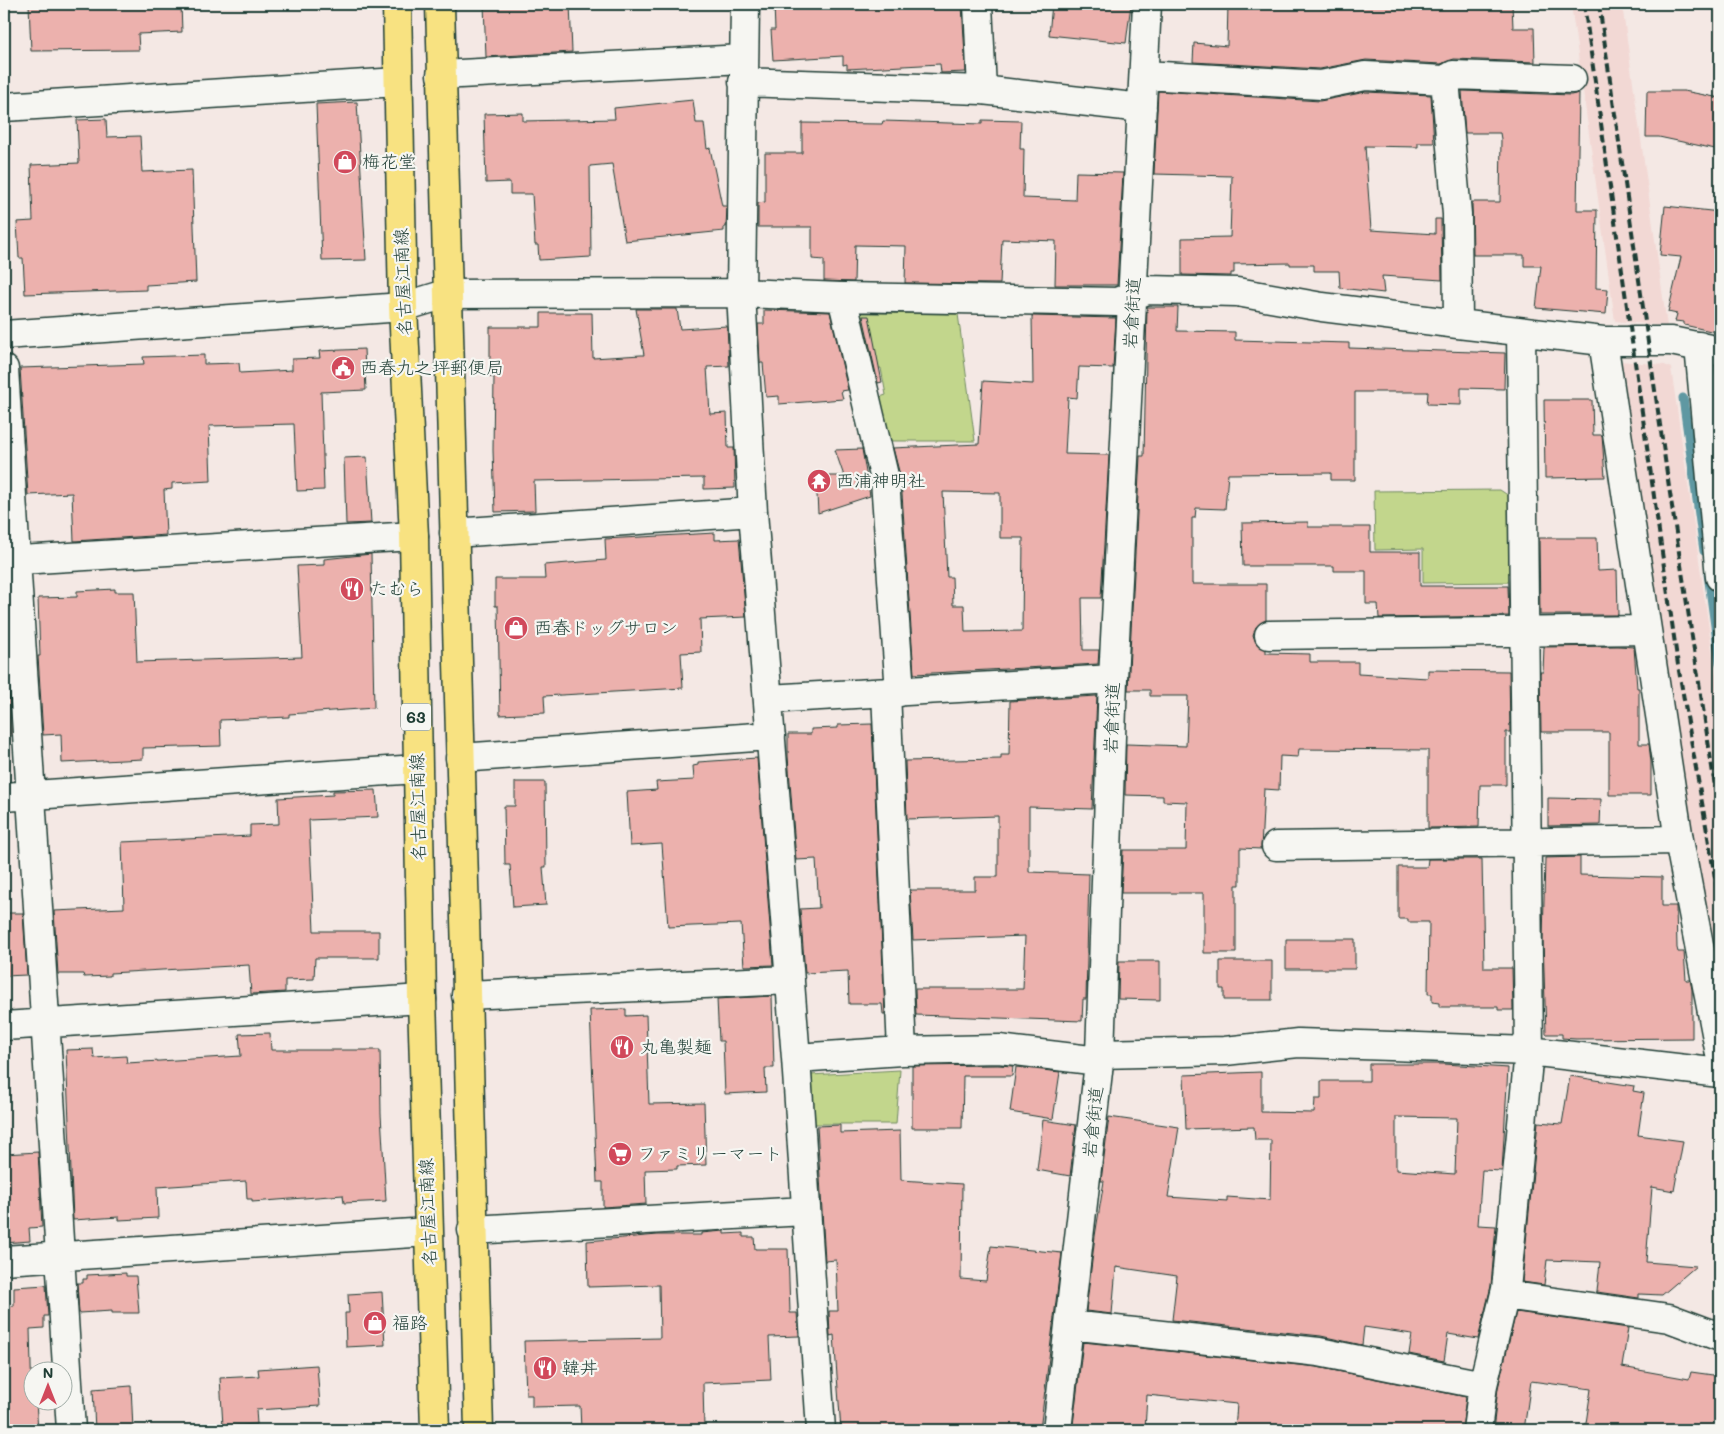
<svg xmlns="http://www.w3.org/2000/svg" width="1724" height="1434" viewBox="0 0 1724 1434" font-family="Mali,'Klee One',sans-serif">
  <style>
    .built { fill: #f2d8d4 }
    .green { fill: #c2d68c; stroke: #708a60 }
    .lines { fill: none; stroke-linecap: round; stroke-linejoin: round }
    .stream { stroke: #5f98a2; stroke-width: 9 }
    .building { fill: #ecb1ad; stroke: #1f3d34; fill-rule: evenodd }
    .minor-casing { stroke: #1f3d34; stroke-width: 31 }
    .major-casing { stroke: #1f3d34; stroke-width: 31 }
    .minor { stroke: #f6f6f2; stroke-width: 28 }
    .major { stroke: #f8e281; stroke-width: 28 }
    .rail { stroke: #1f3d34; stroke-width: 4; stroke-dasharray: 8 4; stroke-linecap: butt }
    .labels { text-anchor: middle; stroke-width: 4.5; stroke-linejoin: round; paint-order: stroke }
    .shield { fill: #f6f6f2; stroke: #60746d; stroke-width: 1 }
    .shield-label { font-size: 16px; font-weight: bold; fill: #1f3d34 }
    .poi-label { font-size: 18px; fill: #1f3d34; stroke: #f6f6f2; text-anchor: start }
    .street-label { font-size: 18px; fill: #1f3d34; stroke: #f6f6f2 }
  </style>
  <rect width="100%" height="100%" fill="#f4e8e4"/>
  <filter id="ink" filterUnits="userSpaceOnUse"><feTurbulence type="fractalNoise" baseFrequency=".02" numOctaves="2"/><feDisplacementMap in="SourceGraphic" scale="10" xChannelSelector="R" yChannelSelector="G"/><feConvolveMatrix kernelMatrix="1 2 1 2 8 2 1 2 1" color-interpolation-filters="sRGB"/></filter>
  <g filter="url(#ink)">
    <path class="built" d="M1571,4H1622L1667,326L1615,321Z
      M1620,361L1665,365L1671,368L1720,704V983L1693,837L1617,367Z"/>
    <path class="green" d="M859,313L958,314L975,441H887L877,398L886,395L881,368L871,369Z
      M1500,490L1509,496L1510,582L1423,583V549L1375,550L1374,491Z
      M900,1070L896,1124H813L810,1075Z"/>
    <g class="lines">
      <path class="stream" d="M1683,398L1704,551
        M1708,574L1720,663"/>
    </g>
    <path class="building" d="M29,4H181L182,32L138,34L139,50L31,51Z
      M484,4H570L572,52L486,57Z
      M774,4H920V7L962,5L966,72L941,73L940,64L847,69V64L843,65V56L773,60L771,30H775Z
      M1052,4H1131L1126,43L1049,35Z
      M1228,4H1512L1513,28H1534L1535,62L1454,59L1441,64L1366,60L1320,69L1193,62L1194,43L1227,46Z
      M1158,91L1320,101L1366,92L1431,95L1434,143H1418V147L1365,146L1371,230L1435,234V219H1441L1442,280L1382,276L1384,293L1340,288L1339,271H1314V265H1290V263L1234,264V273H1231V276L1182,275V238L1230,237L1232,176L1154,174Z
      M1462,91L1571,95L1579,93L1577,210H1597L1596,288L1608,289L1606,314L1536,308L1541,266H1524V255H1473L1472,202H1500L1501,139L1500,133H1465Z
      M1647,91H1684L1720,98V150L1659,137H1646Z
      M693,100L696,123H704L707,149L710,148L722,206H727L726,227H724V231L625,241L612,164L590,166L591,257L539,260L538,245H535L532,194H510V182L486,183L484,114L523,113V121L615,119L614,108Z
      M357,102L366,260L322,261L316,104Z
      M106,119L107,137L140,136L142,172L192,170L196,282L146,285V290L25,294L23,258H19L17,222L33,221L31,165L79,163L77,120Z
      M982,120L1021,121L1020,149H1024L1023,198L1075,200L1076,172L1123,173L1117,285H1055L1056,241L1002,239L1000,284L905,283L906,246L855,245L854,282L824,281V260L812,259V227H758V203L765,202V153H802V123L882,124L883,121L982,124Z
      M1665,206L1720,212V333L1684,325V322L1675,321L1677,314L1668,312L1681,257L1660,255Z
      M1147,307H1178L1177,331L1235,332V340L1349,343V348L1505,353L1504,389L1461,388V405L1427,404L1428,392H1355V480H1331V473L1228,474L1225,509L1196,508L1195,518H1192V584H1266V620L1256,627L1253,635L1256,643L1266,650V653L1310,654V662H1358V674L1428,678V670L1509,671L1510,732H1506V785H1480L1479,827L1428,828V750L1299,749L1298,757L1280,756L1279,790L1264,789L1261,849L1240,848V885H1236V953H1204V893H1121L1123,850H1186L1187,802L1163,801V796L1125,795L1126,744L1186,746L1188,696H1150V690H1128L1140,456H1144Z
      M636,309H677L680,329L727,326L729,366L707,367L710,414L727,413L728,448H734L735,488L704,489V478L534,481L535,511L495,512L493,450L494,377H490V327H541V313H592L593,358L641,355H644Z
      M764,310L830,312L848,390L841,391L843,399L779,404V396L766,397L763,363H760L758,324H764Z
      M863,316H869L882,382L878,383Z
      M1032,316L1116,318L1113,368L1079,367L1077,398L1068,397L1065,454L1109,455L1101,598H1082L1083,650H1099L1098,664L914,674L901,479L893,448L979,444L983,381L1033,384ZM943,492L1000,493V538H1023L1022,631L965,632L964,605H953L952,577H947Z
      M364,349L366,390L321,392L324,490L297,491L294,424L209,426L211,481L172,483V489L164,490L166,535L74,541L72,493L28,495L20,368L144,364L143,357L204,355V364L239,363L240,373L292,370V359L320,358L319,351Z
      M1544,400H1592L1593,435H1602L1605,477L1545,478Z
      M862,449L870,496L818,513L816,476H844L835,450Z
      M367,457L371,523L346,524L344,458Z
      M1308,522V527H1370V552H1420V586H1508L1509,616L1379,618L1378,604H1366V571H1334V566H1243L1242,523Z
      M715,533V540L739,539L746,617L700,619L701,652L681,653L683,688L544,696L545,713L500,715L498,606H495V579H545L544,565L606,560L605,539Z
      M1539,538H1597L1598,571L1617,570L1618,615H1540Z
      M371,554L374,708L289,714V717L220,720L221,746L143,748V759L62,763L61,734L43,735L38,656H40L38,598L77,597V591L115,589V592H134L137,662L302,657L297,566L324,565V559Z
      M1618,646L1634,647L1637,688H1639V744H1649L1651,762V795H1609V732H1541L1540,672H1543L1544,647Z
      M4,657H7L12,736H4Z
      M1097,696L1092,809L1029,807V872L1089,874L1086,999H1083L1082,1021L916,1015L915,989H1023L1025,936L913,940L910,890H975V877H998V816L907,819L905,761L1001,759V755H1009L1010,701Z
      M872,724L885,1014H883L882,1004H849L848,971L805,973L800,909L819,908L816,859L796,860L788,756V734H811V729L838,728V725Z
      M757,758L773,965L744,966L741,924L668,927L662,844L630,846L627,792L657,790L656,782L694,780L693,766L698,765V762Z
      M515,782H545L546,867H543L546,905L513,907L510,865H505L504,806H515Z
      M376,790L378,817L309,820L314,931H379V958H315L314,979L285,980V992L251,994L249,965L110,973V976L84,977L83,974H58L54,911L124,908L122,842L250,836V825L279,824L278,798L333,795V791Z
      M1548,798L1601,799L1600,825L1548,826Z
      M1580,857V875L1662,877V906H1676L1677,948L1678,952H1684L1686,980H1690L1692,989V1038L1576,1039L1562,1038V1034H1546L1543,940L1545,858Z
      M1428,859H1482L1484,968H1512L1513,1010H1498V1007H1439V1003L1432,1002V994H1428L1429,922H1408V919H1398V867H1427Z
      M4,913H23L27,975L4,976Z
      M1286,939H1355V969H1286Z
      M1119,961H1160V1000L1118,999Z
      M1220,961H1272V1000H1224V989H1220Z
      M772,996L774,1068H765L766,1092L725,1094L723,1041H719L717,999Z
      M626,1009V1016L646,1015L649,1104L704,1103L706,1165L677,1166V1169L645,1170L646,1204L603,1207V1182H597L590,1010Z
      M270,1033L271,1050H380L381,1114L386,1201L344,1203L343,1195L252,1202V1199H247L246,1181L157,1187L158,1218L119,1220V1217L73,1220L66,1050L93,1049L94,1058L126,1056L127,1063L241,1056L239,1034Z
      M1369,1064H1444L1508,1068L1502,1171L1482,1170L1478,1225L1496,1226L1491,1286L1478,1339L1448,1334L1444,1361L1409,1354L1412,1334L1364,1327L1362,1345L1321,1336L1172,1320L1177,1276L1116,1267L1112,1314L1086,1311L1095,1236L1104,1181H1101L1109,1117L1179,1127L1168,1197L1227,1201V1197L1270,1200L1271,1140H1255L1254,1127L1186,1129L1184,1075L1261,1072V1112L1314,1113L1315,1099H1321V1081H1369ZM1396,1117L1457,1118L1455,1174L1396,1170Z
      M998,1065L1013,1066L1012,1076H963L962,1128H912V1066Z
      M1016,1067L1060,1072L1053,1119L1010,1112Z
      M1570,1076L1634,1086L1633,1091L1644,1093L1638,1135L1683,1141L1674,1191L1652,1187L1646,1262L1696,1266L1662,1295L1639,1294V1298L1597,1292L1600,1262L1547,1260L1544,1285L1522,1282L1538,1122L1562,1124Z
      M1043,1120L1076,1125L1070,1176L1037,1170Z
      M840,1125V1133L900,1131L901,1180L962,1184L961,1279L986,1281L991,1246L1062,1253L1040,1430H841L834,1335L830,1336L829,1311H838L836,1260L825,1261L817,1126Z
      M38,1152L42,1227L29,1228L30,1241L4,1243V1154Z
      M724,1231V1234L743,1233V1237H754L755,1249H788L790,1313H797L799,1336L769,1337L771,1380L703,1383L704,1429L581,1430L580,1406L532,1407V1395H526L524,1341L660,1338L659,1285L588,1287L587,1241L658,1235H701V1233Z
      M126,1273V1276H136L139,1313H112V1311L79,1313L77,1283H83V1279H87V1275Z
      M46,1285L48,1316H44V1328L30,1329L32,1402H36L38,1430H4V1307L14,1306V1287Z
      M382,1292L385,1345L346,1347L345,1313H349L348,1294Z
      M1516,1312L1628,1328L1622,1367L1689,1379L1691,1372L1720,1376V1430H1585L1591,1389L1531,1381L1524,1430H1493L1498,1388Z
      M1083,1342L1317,1367L1466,1397L1462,1430H1235L1237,1404L1147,1395L1145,1430H1111L1073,1425Z
      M317,1365L320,1406L256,1410L257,1424L223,1426L220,1378L259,1376L258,1369Z
      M131,1386L133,1430H95L93,1389Z"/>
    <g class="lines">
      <g class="minor-casing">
        <path id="minor" d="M745,4L741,293L753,512L796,1058L821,1430
          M978,4L982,90
          M441,75L743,59
          M1144,75L1321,85L1365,76L1445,80L1457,214L1458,324
          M1445,80L1453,75L1572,79
          M743,82L982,90L1142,108
          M4,107L398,82
          M842,297L885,480L900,692
          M4,335L403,307L446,294L741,293L842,297L1117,302L1147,290L1237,292L1322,307L1458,324L1603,341H1671L1720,351
          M1603,341L1679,840L1720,1054
          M1699,346L1720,577
          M4,369L71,1430
          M454,533L753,512
          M4,561L414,536
          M1269,635L1646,630
          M886,692L902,1051
          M768,699L1113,679
          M460,758L771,736
          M4,797L417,769
          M1276,846L1679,840
          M466,995L790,980
          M4,1026L422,999
          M1100,1054L1225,1051L1298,1043L1391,1046L1529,1051L1720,1073
          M796,1058L902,1051L999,1049L1099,1061
          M472,1230L805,1211
          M4,1260L428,1232
          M1505,1295L1669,1318L1720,1337
          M1070,1325L1319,1352L1483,1385
          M1057,1430L1100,1054L1113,679L1147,4
          M1477,1430L1483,1385L1506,1289L1529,1051L1521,332"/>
      </g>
      <g class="major-casing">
        <path id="major" d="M397,4L403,307L414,536L422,999L435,1430
          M440,4L479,1430"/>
      </g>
      <use href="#minor" class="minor"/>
      <use href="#major" class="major"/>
      <path class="rail" d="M1584,4L1678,665L1720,906
        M1599,4L1669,487L1720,819"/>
    </g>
  </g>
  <defs>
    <g id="shop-disc" transform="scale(1.25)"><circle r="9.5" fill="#d1495b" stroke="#f6f6f2"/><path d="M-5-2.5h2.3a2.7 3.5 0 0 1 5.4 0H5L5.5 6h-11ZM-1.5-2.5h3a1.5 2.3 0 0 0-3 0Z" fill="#fff"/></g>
    <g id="civic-disc" transform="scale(1.25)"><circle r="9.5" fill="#d1495b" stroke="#f6f6f2"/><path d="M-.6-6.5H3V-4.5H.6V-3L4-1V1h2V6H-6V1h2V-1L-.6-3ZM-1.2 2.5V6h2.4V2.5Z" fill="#fff"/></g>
    <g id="temple-disc" transform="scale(1.25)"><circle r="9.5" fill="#d1495b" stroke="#f6f6f2"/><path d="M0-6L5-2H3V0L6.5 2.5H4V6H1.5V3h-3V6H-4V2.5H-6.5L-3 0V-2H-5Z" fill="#fff"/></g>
    <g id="restaurant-disc" transform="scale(1.25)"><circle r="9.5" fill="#d1495b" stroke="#f6f6f2"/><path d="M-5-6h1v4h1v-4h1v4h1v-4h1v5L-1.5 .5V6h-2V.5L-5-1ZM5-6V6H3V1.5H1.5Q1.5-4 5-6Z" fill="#fff"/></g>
    <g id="supermarket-disc" transform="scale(1.25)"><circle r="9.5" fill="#d1495b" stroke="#f6f6f2"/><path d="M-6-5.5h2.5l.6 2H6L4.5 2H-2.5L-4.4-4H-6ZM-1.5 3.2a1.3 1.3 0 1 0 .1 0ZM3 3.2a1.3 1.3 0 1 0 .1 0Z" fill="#fff"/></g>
  </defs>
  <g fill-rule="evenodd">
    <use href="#shop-disc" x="345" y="162"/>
    <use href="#civic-disc" x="343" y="368"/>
    <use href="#temple-disc" x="819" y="481"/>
    <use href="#restaurant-disc" x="352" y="589"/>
    <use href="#shop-disc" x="516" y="628"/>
    <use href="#restaurant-disc" x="622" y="1047"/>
    <use href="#supermarket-disc" x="620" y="1154"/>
    <use href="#shop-disc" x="375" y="1323"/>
    <use href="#restaurant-disc" x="545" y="1368"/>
  </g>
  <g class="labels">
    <rect class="shield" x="401" y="703.5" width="30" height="27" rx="4"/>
    <g class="shield-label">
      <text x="416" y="723">63</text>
    </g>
    <g class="poi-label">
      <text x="362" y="168">梅花堂</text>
      <text x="360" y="374">西春九之坪郵便局</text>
      <text x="836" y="487">西浦神明社</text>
      <text x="370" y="595">たむら</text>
      <text x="534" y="634">西春ドッグサロン</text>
      <text x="640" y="1053">丸亀製麺</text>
      <text x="638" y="1160">ファミリーマート</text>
      <text x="392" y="1329">福路</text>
      <text x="562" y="1374">韓丼</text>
    </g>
    <g class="street-label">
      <text transform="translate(403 282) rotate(-92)" y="6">名古屋江南線</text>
      <text transform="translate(1132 313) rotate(-87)" y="6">岩倉街道</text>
      <text transform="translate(1112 718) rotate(-88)" y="6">岩倉街道</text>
      <text transform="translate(418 807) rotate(-91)" y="6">名古屋江南線</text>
      <text transform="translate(1093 1122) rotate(-84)" y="6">岩倉街道</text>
      <text transform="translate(428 1212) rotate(-92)" y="6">名古屋江南線</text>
    </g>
  </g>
  <rect width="1724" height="1434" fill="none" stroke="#f6f6f2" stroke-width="20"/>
  <rect x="10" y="10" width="1704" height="1414" fill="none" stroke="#1f3d34" stroke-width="2" filter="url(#ink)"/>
  <g transform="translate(48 1386)"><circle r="24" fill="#f6f6f2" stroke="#a0aca6"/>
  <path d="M0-4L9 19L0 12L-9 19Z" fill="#d1495b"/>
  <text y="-8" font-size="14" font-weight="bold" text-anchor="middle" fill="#1f3d34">N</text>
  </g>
</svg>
